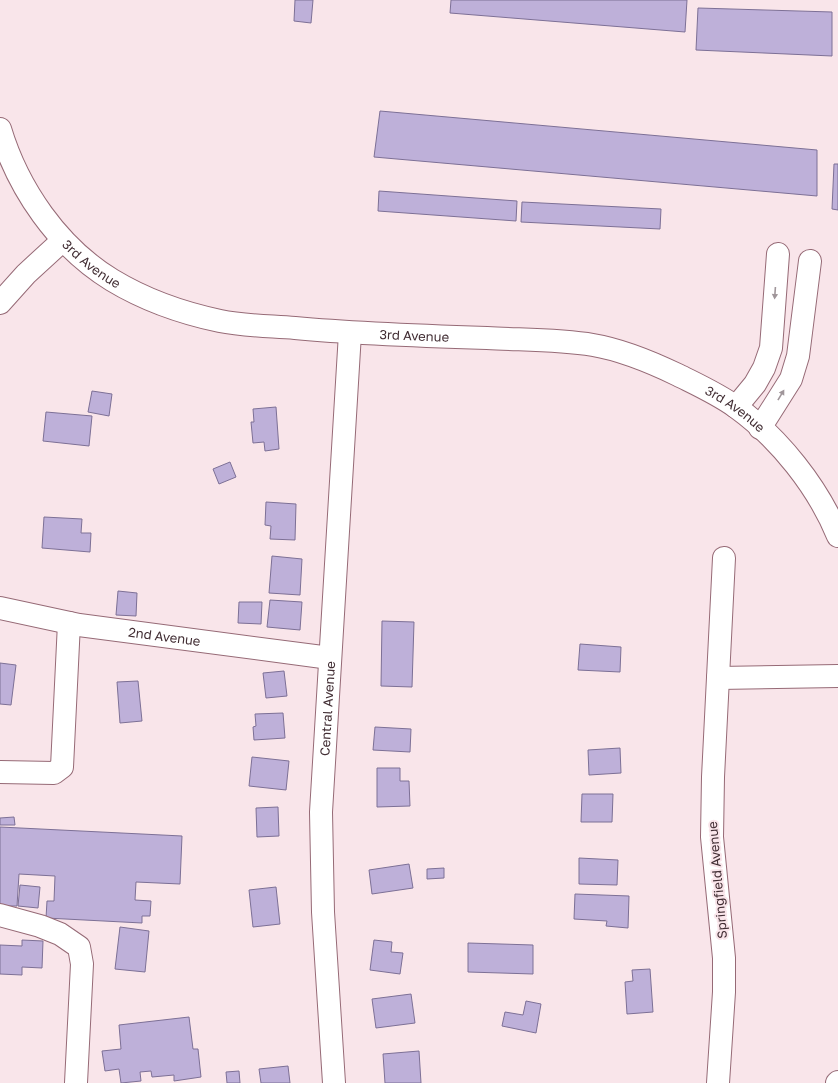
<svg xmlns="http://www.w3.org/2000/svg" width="838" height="1083" viewBox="0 0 838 1083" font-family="'Golos Text',sans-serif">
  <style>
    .building { fill: #beb0d9; stroke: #7d7096 }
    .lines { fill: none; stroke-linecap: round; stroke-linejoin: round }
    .minor-casing { stroke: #966a76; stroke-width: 24 }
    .major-casing { stroke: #966a76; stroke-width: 24 }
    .minor { stroke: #fff; stroke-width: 22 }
    .major { stroke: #fff; stroke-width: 22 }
    .oneway { fill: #a0969a }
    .labels { text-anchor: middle; stroke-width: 4; stroke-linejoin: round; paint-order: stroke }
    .street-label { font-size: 13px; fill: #422e34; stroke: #f9e5ea }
  </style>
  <rect width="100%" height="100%" fill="#f9e5ea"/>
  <path class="building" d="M295,0H313L311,23L294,21Z
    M451,0H687L685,32L450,13Z
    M698,8L832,12V56L696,50Z
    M380,111L817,150V196L374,157Z
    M834,164H838V210L832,209Z
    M379,191L517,201L516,221L378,211Z
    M522,202L661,209L660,229L521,222Z
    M92,391L112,394L109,416L88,412Z
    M276,407L279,449L265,451L264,442L253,443L251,422H254L253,409Z
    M46,412L92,416L89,446L43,441Z
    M230,462L236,477L219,484L213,469Z
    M266,502L296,504L295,540L270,539L271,526L265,525Z
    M44,517L82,519L81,533H91L90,552L42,548Z
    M272,556L302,559L300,595L269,593Z
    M118,591L137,593L136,616L116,615Z
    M270,600L302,602L300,630L267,627Z
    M239,602H262L261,624L238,623Z
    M382,621L414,622L412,687L381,686Z
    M580,644L621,647L620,672L578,670Z
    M0,663L16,665L11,705L0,704Z
    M284,671L287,696L266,698L263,673Z
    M138,681L142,721L120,723L117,682Z
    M283,713L285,738L254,740L253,727L256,726L255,714Z
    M375,727L411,729L410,752L373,750Z
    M620,748L621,773L589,775L588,750Z
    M252,757L289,761L286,790L249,786Z
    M377,768H400V781H409L410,806L377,807Z
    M582,794H613L612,822H581Z
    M278,807L279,836L257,837L256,808Z
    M14,817L15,825H0V818Z
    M0,827L182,836L180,884L136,882L135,900L151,901L150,916H142V923L46,918L47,901H54L55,876L19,874L17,906H0Z
    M579,858L618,860L617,885L579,884Z
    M409,864L413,888L372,894L369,870Z
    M444,868V878L427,879V869Z
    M20,885L40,887L38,908L18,906Z
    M276,887L280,924L253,927L249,890Z
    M575,894L629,896L628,928L606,926L607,921L574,919Z
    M120,927L149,931L145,972L115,969Z
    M22,940L43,941L42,968L22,967V975L0,974V945L22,946Z
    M374,940L392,942L391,952L403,953L400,974L370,970Z
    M468,943L533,945V974L468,972Z
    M650,969L653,1012L627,1014L625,982L633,981L632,970Z
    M411,994L415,1023L376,1028L372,999Z
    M526,1001L541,1004L536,1033L502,1026L505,1012L523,1015Z
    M189,1017L193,1049H198L201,1077L174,1081V1075L152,1077L151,1071L140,1072L141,1081L121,1083L119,1069L105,1071L102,1051L121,1049L119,1025Z
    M419,1051L421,1083H385L383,1054Z
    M288,1066L290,1083H261L259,1069Z
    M239,1071L240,1083H227L226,1072Z"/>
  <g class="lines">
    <g class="minor-casing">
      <g id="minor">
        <path id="s1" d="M0,129C18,189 58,247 112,280C145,300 182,313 220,321C244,326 271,326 295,328C359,334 423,336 487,338C522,340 558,339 593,345C623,350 651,362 678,375C698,385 718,394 736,407C779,438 818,487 838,536"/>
        <path d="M0,303L26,274L63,240"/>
        <path d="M736,407L755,384L764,368L771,348L778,254"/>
        <path d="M760,428L791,379L798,356L810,261"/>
        <path id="s2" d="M0,608L79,625L330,658"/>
        <path d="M718,678L838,676"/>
        <path d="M0,772L54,773L62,767L69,623"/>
        <path d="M0,915L40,926L60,934L79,947L82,964L76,1083"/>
        <path id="s3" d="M334,1083L323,912L321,812L350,333"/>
        <path d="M718,1083L724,992V958L712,837L713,777L724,558"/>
      </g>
    </g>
    <g class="major-casing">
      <path id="major" d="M837,1083L838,1082"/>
    </g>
    <use href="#minor" class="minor"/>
    <use href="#major" class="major"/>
  </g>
  <defs><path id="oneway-solid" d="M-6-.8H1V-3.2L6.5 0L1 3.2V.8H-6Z"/></defs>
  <g class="oneway">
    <use href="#oneway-solid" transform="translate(775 293) rotate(94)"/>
    <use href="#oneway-solid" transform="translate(781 395) rotate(-59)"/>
  </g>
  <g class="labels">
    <g class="street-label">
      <text dy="5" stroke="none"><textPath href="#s1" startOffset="166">3rd Avenue</textPath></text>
      <text dy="5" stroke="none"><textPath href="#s1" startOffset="503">3rd Avenue</textPath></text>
      <text dy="5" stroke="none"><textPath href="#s1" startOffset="839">3rd Avenue</textPath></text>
      <text dy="5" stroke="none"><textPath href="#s2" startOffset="167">2nd Avenue</textPath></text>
      <text dy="5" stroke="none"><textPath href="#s3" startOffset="375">Central Avenue</textPath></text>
      <text transform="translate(717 880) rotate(-95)" y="5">Springfield Avenue</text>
    </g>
  </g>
</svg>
